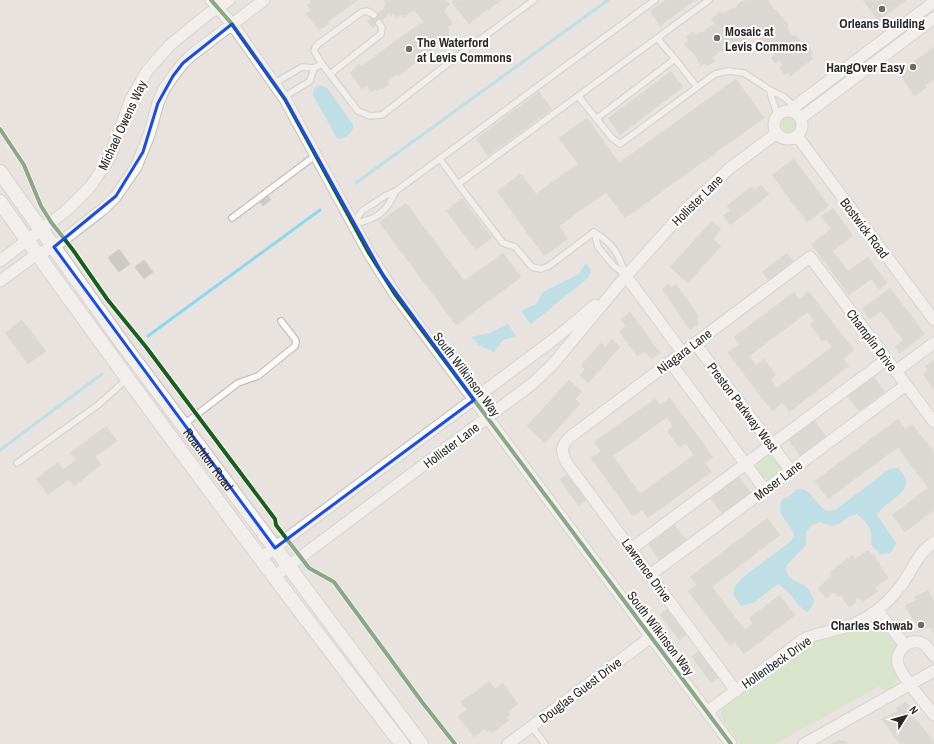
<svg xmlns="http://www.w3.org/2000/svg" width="934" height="744" viewBox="0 0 934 744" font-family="'Archivo Narrow',sans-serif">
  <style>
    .green { fill: #cbe5b5 }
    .water { fill: #8ed8ed }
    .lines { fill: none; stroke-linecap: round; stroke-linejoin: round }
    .stream { stroke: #8ed8ed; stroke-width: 3 }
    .building { fill: #cdc9c5; stroke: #d3cfca; fill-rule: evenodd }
    .service-casing { stroke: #c1bfc0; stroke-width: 8 }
    .minor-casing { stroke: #c1bfc0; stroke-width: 13 }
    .tertiary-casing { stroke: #c1bfc0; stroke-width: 16 }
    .service { stroke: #fcfbfa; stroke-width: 5.5 }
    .minor { stroke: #fcfbfa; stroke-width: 11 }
    .tertiary { stroke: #fcfbfa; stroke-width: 14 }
    .cycleway-casing { stroke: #fff; stroke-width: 6 }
    .cycleway { stroke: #1b5e20; stroke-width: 4 }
    .marked { fill: none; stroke: #1d4ed8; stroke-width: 3; stroke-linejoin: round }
    .poi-dot { fill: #6c6a68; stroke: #fff; stroke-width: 1.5 }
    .labels { text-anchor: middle; stroke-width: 4; stroke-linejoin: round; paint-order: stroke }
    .poi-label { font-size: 13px; font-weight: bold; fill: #292929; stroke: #fff; text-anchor: start }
    .street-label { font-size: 13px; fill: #292929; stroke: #fff }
  </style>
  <rect width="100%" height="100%" fill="#e8e3de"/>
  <path class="green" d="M781 124a8 8 0 1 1 16 0a8 8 0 1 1-16 0Z
    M767,453L773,454L782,467L780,473L771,479L762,477L757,471V462Z
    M871,620L877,621L881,623L896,644L898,679L891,688L884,691L880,686L775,744H740L721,717V712L725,705L809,643L844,633Z"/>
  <path class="water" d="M320,85L327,88L353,124C354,133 347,138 339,139L337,138L313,95L314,88Z
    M586,263L591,270L588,278L531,324L521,311L536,304L543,292L579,274Z
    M508,324L516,336L503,340L494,352L479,345L471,337L490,333Z
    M898,468C922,492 886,498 877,515L896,543C893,552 890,554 880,554L871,545C873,528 869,525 857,514L848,517L839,524L832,526L819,522L811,526L806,532V545L786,566C787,584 800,579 808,589C811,592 812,597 814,601L812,606L807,612C795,605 790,590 778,584L755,602L741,606L733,594L735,586L742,578L790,542L794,535C789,519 775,517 782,499C785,498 789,497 791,495C794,493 794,490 798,489C812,487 817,509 828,511C830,511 834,510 837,509L889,469Z"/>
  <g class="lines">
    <path class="stream" d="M356,183L608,0
      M148,336L320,210
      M0,450L102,374"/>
  </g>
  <path class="building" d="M310,0H358L333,18L328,22L329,24L323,28V27L319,30L306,14L311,10L307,5L311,2Z
    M384,0H446L450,4L444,11L453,24L448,27L450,30L447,32L450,36L446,39L447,41L441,46L440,44L398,76L397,74L387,82L389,84L383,89L381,88L377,91L376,89L371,92L367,85L362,89L350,73L359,64L361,66L366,63L420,23L421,24L424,22L414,10L404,17L402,14L396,18L393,14L391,16L389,14L373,28L367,21L385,8L384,6L386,4Z
    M455,0H502L481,14L469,24L452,2Z
    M665,0H695L660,26L650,11Z
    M746,0H769L768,1L774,10L775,9L786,22L788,26L787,28L793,36L795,35L797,37L805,48L808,46L813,53L810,55L813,59L800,68L791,76L788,72L785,75L779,67L783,65L779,60L775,63L771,58L775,55L772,51L769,46L767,48L760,38L762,37L758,32L760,31L759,29L757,31L749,30L745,34L748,37L733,49L729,44L726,47L727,48L722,52L721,50L712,58L715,61L707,66L705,63L701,66L695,55L684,44L689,40L686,37L693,32L696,35L700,32L702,33L706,30L705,29L715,24L711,19L721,12L723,14L733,8L734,9L742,1L743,2Z
    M863,0H906L881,19L882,20L879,22Z
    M934,47V81L933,80L925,85L927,87L915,96L898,73Z
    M671,71L683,87L620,135L608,118Z
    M736,79L764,118L625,218L606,192L559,226L568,239L544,256L497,191L521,174L536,194L578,164L559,138L587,118L619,163Z
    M539,92L552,109L488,156L476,139Z
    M794,159L829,206L807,222L772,175Z
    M761,185L769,194L731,225L723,216L731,210L727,206L752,186L755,190Z
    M268,196L271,200L263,206L260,202Z
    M462,198L492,238L476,250L446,211Z
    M406,203L464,281L503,253L521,277L456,325L379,222Z
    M833,208L853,236L833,251L848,271L868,257L887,283L879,290L871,279L849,295L811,244L831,229L821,216Z
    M712,221L721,229L713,239L721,246L688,283L670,267Z
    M119,249L130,264L119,272L108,258Z
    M787,253L793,261L768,280L762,272Z
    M144,260L153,272L144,279L135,267Z
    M669,284L671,288L676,284L699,317L696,319L699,324L690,330L662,289Z
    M890,288L925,334L900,353L895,347L903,340L881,311L870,319L862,309Z
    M794,292L799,299L809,292L854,350L843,359L849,366L789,412L782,403L772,411L728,353L739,344L734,337ZM808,312L814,321L810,324L822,341L826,339L832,347L777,388L771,379L776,375L764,359L756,366L749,356Z
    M630,312L660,353L651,359L645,351L637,356L619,331L626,326L621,319Z
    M22,320L46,351L28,364L5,333Z
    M612,339L620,347L588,383L580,376L585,369L581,365L601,343L605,347Z
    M934,360V389L923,374L928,370L925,366Z
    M873,376L885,392L859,411L847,396Z
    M569,380L582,392L575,399L580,404L545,443L527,426Z
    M670,398L713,457L705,463L711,472L648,518L642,510L633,516L591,458L601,451L594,442L655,399L660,405ZM667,417L673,426L667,431L679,447L686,443L694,455L640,494L613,456Z
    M898,419L905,429L912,424L934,452V510L905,532L892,515L928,488L898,447L828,499L815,481Z
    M814,420L826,436L800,456L788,439Z
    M106,426L117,441L95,457L101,465L74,486L69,479L48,495L36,479L58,462L63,470L76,460L70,453Z
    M568,474L587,499L579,506L560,480Z
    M738,476L751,493L723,514L710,498Z
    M767,518L780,535L712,587L745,630L753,624L749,618L780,595L795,615L744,654L735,642L730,646L688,591L697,585L690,577Z
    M674,524L687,541L660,561L648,544Z
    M868,550L874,556L888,578L875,588L878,591L862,602L859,598L855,601L856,602L849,607L841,595L838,597L834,592L826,598L818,588L832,576L830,572L853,555L855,559Z
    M928,590L934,601V634L931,628L927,627L920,631L905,606L916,600L914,597Z
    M668,608L687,634L679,640L660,615Z
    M700,651L719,676L711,683L692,657Z
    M489,681L495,689L503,683L518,704L508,712L510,715L507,717L509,720L492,733L489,730L487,732L484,729L474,737L458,716L467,710L461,702L471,694L472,695Z
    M906,702L913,711L911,713L934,742V744H900L881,719L898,711L896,708Z
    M839,740L840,741H845L849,744H832Z"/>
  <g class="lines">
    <g class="service-casing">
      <path id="service" d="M374,15L367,11L362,12L318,44L315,48L314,51L322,64L358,111L370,116L382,115L455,58L534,0
        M657,38L675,59
        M330,74L381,34L382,28L379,23
        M275,83L302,67L314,68L322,64
        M770,90C771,99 776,107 777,116
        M578,96L612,138L620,144L715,74L728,71L744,73L770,90L784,97L795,107
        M284,97L310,81L314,68
        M596,119L675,59L697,87
        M440,159L458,184
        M232,218L316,155
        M353,224L362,211L385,196L396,191L655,0
        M353,224C377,219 385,214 396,191
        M594,232L549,266L541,269L532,267L515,247L503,243L458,184L709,0
        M594,232C614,244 619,255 626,276
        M594,232L598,247L613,265L626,276
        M183,425L238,383L258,376L295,346L296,342L295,339L281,321
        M17,463L98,405L127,379
        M532,727L545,744"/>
    </g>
    <g class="minor-casing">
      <path id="minor" d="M211,0L232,24L285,99L369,253L395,294L731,744
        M790,110L934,2
        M774 125a14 14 0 1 1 28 0a14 14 0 1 1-28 0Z
        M801,118L934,18
        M797,136L934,320
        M0,261L67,210L90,187L109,159L131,99L147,71L170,45L208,14L229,0
        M626,276L682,352
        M0,281L37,254L54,247L103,209L116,196L136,167L149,135L158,103L164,89L173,76L183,63L194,53L264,0
        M695,343L791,471
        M670,362L765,490
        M896,371L934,343
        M631,549L887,359
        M261,558L557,337L595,305
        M650,575L906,385
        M274,577L532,384L553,364L626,276L688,207L730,168L777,133
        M877,610L905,645
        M934,656C931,652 928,647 924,644C911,636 895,650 898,664C901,676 925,703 934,715
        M736,691L566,462C561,451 561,445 570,437L810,257L934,422
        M707,712L804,639C818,633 834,631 848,626C868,619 886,605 899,588C907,579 912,567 919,557C923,551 928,547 934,542
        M508,744L651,637
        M804,744L934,671"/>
    </g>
    <g class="tertiary-casing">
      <g id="tertiary">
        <path id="s1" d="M0,172L125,347L421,744"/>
        <path d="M0,202C131,385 264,566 402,744"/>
      </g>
    </g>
    <use href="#service" class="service"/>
    <use href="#minor" class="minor"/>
    <use href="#tertiary" class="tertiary"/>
    <g class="cycleway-casing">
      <path id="cycleway" d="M211,0L232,24L285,99L369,253L395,294L731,744
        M0,129L24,165L41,206L51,222L73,250L107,299L146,347L275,519L276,525L309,568L334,582L422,702L455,744"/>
    </g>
    <use href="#cycleway" class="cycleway"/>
  </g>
  <path d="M0 0H934V744H0ZM232,24L285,99L383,275L474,400L275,548L54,247L116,196L143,152L158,103L173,76L183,63Z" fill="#e8e3de" fill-opacity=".55" fill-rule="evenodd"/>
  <path class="marked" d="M232,24L285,99L383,275L474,400L275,548L54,247L116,196L143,152L158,103L173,76L183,63Z"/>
  <g class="poi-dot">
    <circle cx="882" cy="9" r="4"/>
    <circle cx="717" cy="38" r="4"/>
    <circle cx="409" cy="49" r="4"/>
    <circle cx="913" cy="67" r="4"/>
    <circle cx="921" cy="625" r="4"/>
  </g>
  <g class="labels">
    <g class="poi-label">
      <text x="882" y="28" text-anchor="middle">Orleans Building</text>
      <text x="725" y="36">Mosaic at<tspan x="725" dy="15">Levis Commons</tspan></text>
      <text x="417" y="47">The Waterford<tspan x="417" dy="15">at Levis Commons</tspan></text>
      <text x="905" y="72" text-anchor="end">HangOver Easy</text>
      <text x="913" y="630" text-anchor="end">Charles Schwab</text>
    </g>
    <g class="street-label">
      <text transform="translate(122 125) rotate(-65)" y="5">Michael Owens Way</text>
      <text transform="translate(697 200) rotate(-45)" y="5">Hollister Lane</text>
      <text transform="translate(865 228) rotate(53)" y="5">Bostwick Road</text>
      <text transform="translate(872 340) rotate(53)" y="5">Champlin Drive</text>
      <text transform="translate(684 351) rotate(-37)" y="5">Niagara Lane</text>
      <text transform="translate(467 374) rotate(53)" y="5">South Wilkinson Way</text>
      <text transform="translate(743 407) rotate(53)" y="5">Preston Parkway West</text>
      <text transform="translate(451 445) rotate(-37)" y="5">Hollister Lane</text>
      <text dy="5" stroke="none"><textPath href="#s1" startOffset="355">Roachton Road</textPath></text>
      <text transform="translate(778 480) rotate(-37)" y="5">Moser Lane</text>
      <text transform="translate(647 570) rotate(54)" y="5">Lawrence Drive</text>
      <text transform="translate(661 633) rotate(53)" y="5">South Wilkinson Way</text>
      <text transform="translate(776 662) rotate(-35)" y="5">Hollenbeck Drive</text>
      <text transform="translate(580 690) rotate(-37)" y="5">Douglas Guest Drive</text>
    </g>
  </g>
  <g transform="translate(906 716) rotate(53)" stroke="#ffffff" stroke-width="3" paint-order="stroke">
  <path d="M0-3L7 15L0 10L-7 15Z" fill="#292929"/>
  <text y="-6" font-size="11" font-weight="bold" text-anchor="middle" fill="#292929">N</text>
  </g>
</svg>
